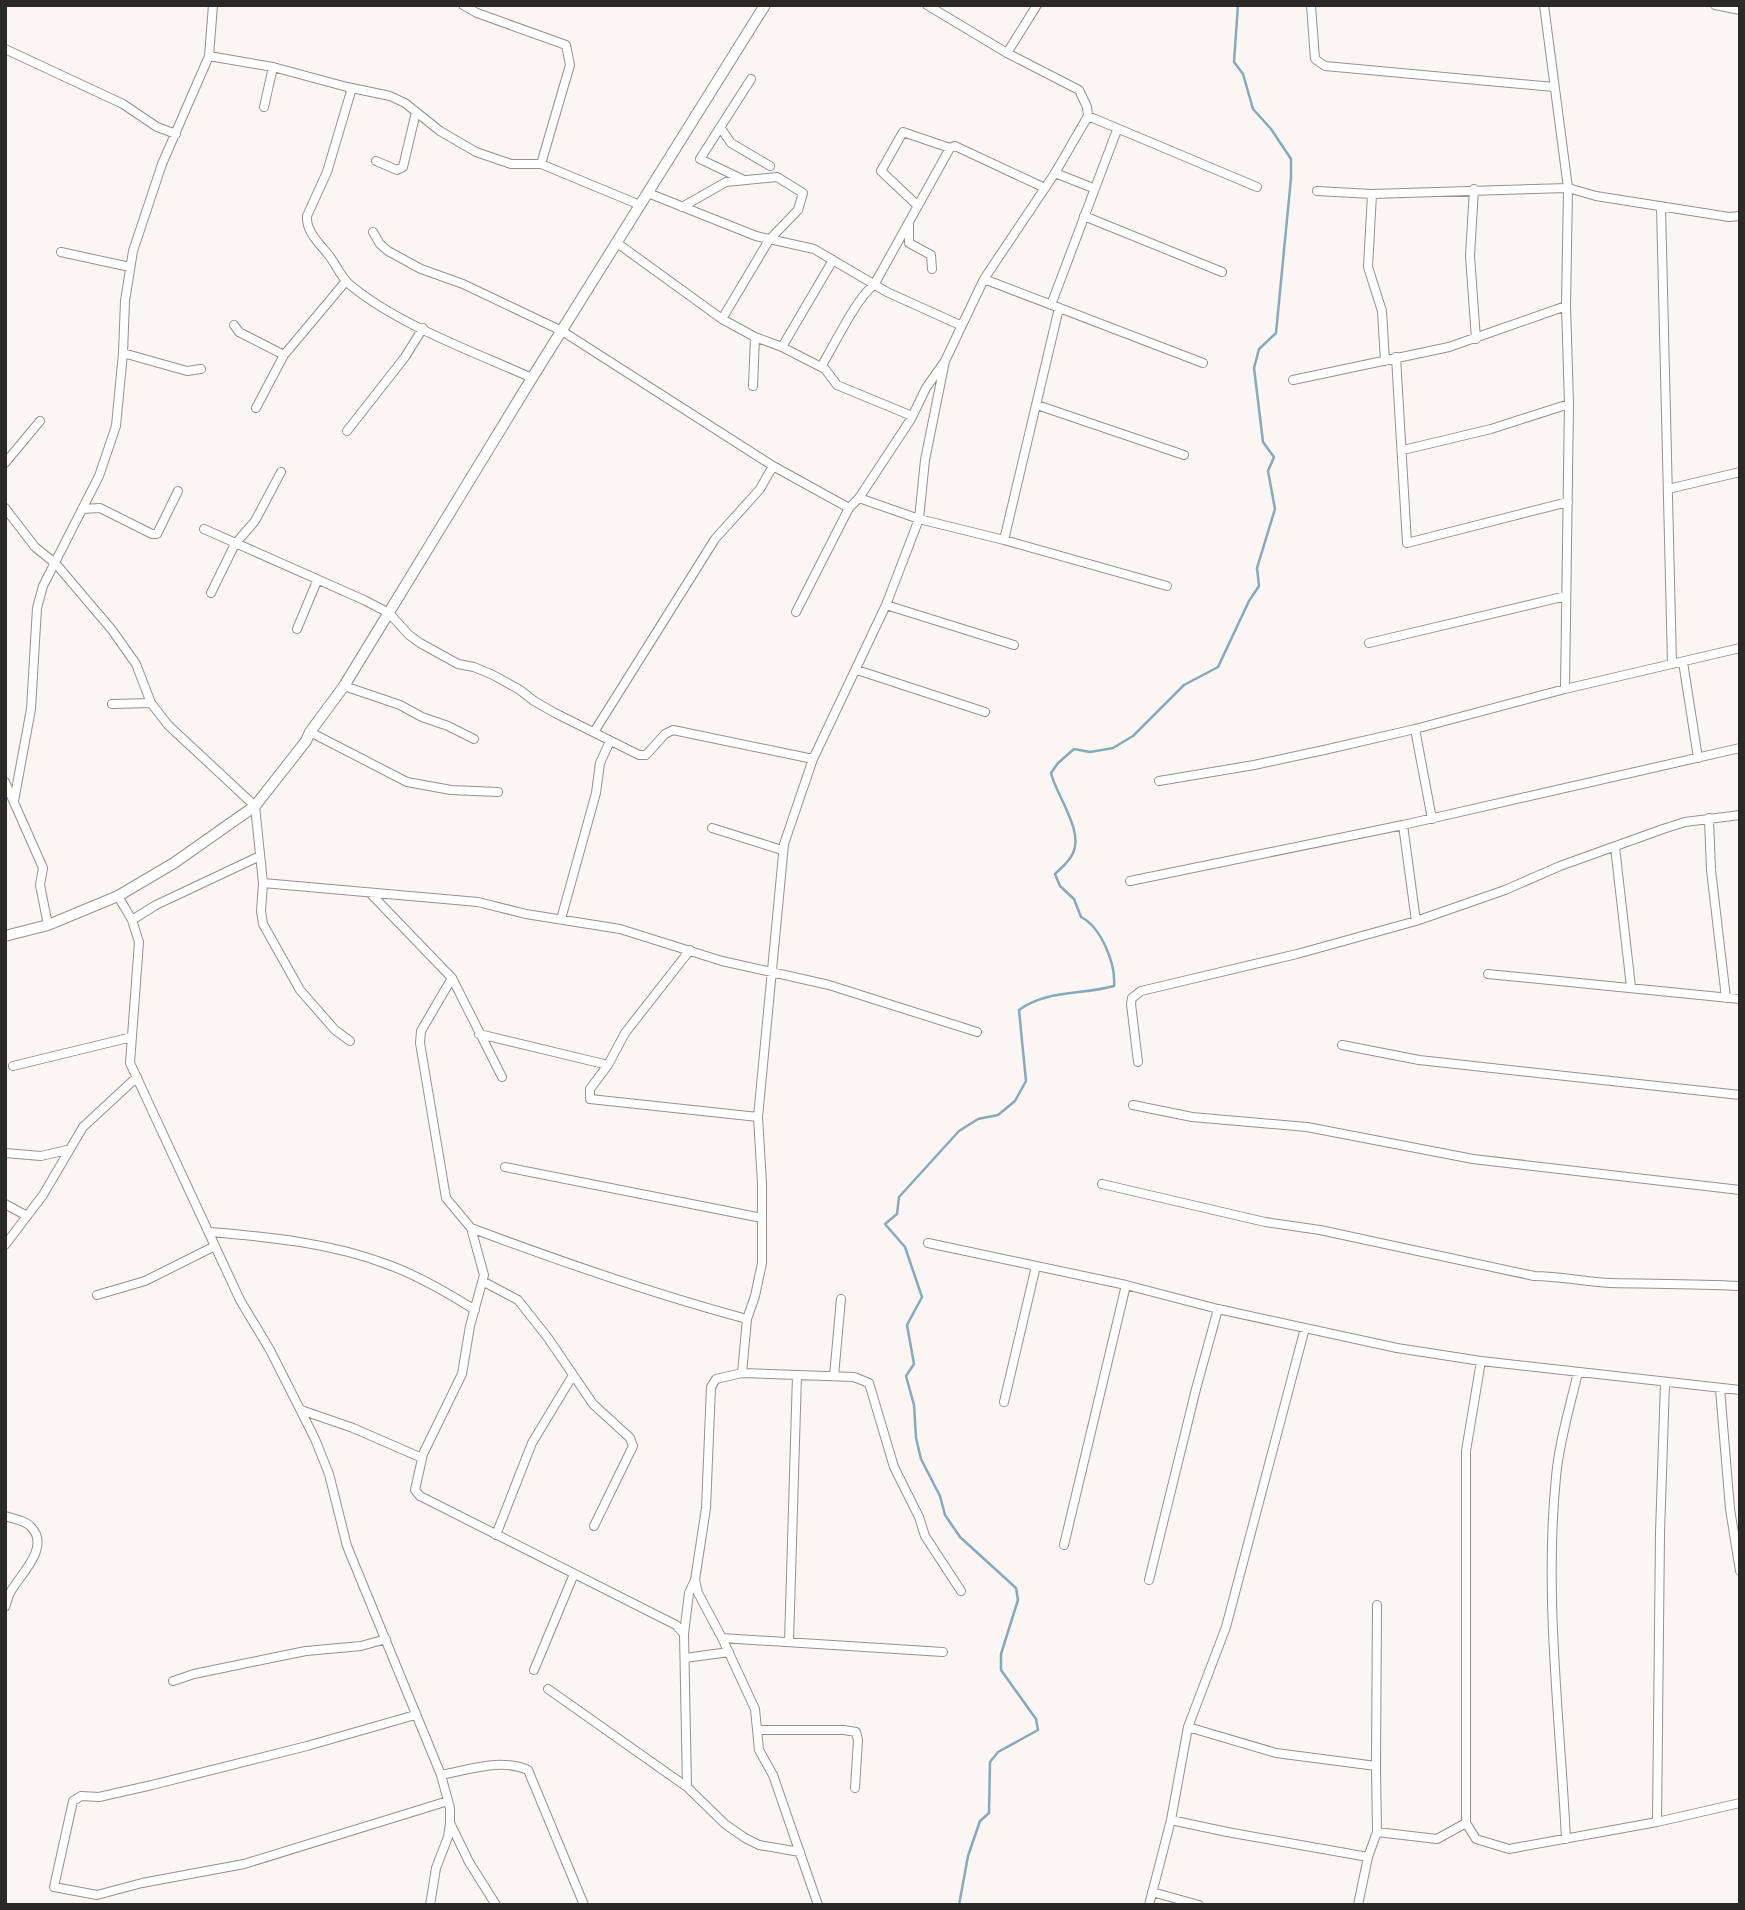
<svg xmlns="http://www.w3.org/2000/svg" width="1745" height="1910" viewBox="0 0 1745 1910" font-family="'Libre Baskerville',serif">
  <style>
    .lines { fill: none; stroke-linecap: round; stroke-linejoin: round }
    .stream { stroke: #87aab9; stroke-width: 2.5 }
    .street-casing { stroke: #95918f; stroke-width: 10 }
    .secondary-casing { stroke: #95918f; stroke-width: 12 }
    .street { stroke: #fff; stroke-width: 8 }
    .secondary { stroke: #fff; stroke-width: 10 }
  </style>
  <rect width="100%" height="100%" fill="#fbf6f3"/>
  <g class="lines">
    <path class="stream" d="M959,1905L968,1856L980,1821L989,1813L990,1762L998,1752L1038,1730L1036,1719L1001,1670V1654L1018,1600L1016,1588L960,1537L945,1515L940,1496L921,1459L916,1438L914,1405L906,1376L914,1364L907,1325L922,1297L905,1247L885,1224L897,1214L899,1197L959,1131L978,1119L998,1115L1015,1101L1026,1081L1019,1010C1045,990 1083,995 1114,986C1116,964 1101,927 1081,917L1074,899L1060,886L1055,874C1061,868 1070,861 1073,853C1084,831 1056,795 1051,773L1058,763L1074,749L1090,752L1113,748L1133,736L1184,685L1218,667L1249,601L1259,586L1257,568L1275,509L1268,471L1274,457L1263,442L1254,368L1259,349L1276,333L1291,178V159L1271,129L1253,109L1243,74L1234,62L1238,5"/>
    <g class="street-casing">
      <path id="street" d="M463,5L477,13L566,45L570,65L541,164
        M1311,5L1315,59L1325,66L1554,87
        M1544,5L1568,188L1566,306L1569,404L1565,689
        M1715,5L1740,10
        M5,49L123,104L157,127L176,134
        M1007,53L1037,5
        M209,56L273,67L347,87L390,96L405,103L440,131L476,152L511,164H541L640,205
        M352,88L327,172L307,216C306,231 318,242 327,253C335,262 340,276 349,284C398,325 472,351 532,378
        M264,107L273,67
        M1088,116L1257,187
        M720,127L731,143L770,166
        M376,161L397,170L403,167L416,112
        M1055,173L1093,188
        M744,180L700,159L751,79
        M1474,189L1470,256L1476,339
        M1317,191L1372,194L1568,188L1596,196L1729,217L1740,216
        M648,193L756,236L814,249L887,292L960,325
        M1372,194L1368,267L1382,311L1385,361
        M918,206L881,171L903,132L950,148
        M1661,206L1672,664
        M682,207L726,182L777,177L803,193L798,210L769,240L722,319
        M1084,216L1222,272
        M909,225V243L931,255L932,269
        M373,232L380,244L388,251L421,269L463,284L562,331L773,466L849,508
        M617,243L722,319L755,337L753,386
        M61,252L130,267
        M984,279L1203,363
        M1051,305L1117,130
        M234,325L239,332L284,355
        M755,337L782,347L833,260
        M782,347L825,369L837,385L912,416
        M123,353L187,371L201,369
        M1396,357L1407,543L1568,502
        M821,367C833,347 857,297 874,285L950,148L955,146L1045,188
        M1293,380L1449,347L1566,306
        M1037,405L1184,455
        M256,408L284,355L346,281
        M347,431L405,357L423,328
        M1403,450L1491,429L1569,404
        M5,463L40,421
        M1668,489L1740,472
        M859,498L919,519L1004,540L1167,586
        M5,508L35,547L56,564L112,630L136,664L151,703L168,725L255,806L263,883L261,911L263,924L300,990L335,1030L350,1041
        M82,509L100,508L152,534H157L178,491
        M204,529L364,600L389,613L409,635L420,643L458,664L474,667L493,675L520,690L534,701L555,713L639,755H646L665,734L673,730L813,759
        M1004,540L1059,308
        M211,593L235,544L255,521L281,472
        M886,605L1014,645
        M796,612L849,508L859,498L911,419L926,388L945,361L984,279L1055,173L1088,116L1087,107L1079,90L1007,53L927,5
        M297,629L317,581
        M1369,643L1566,596
        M1683,662L1698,758
        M857,670L985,712
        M344,686L400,705L422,717L448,726L474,739
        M112,704L151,703
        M1415,729L1432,819
        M310,732L407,782L451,790L498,792
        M594,732L715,539L760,489L773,466
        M1159,781L1254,765L1324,750L1415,729L1565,689L1740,648
        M5,782L43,868L40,885L48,925
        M14,801L31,709L37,608L43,586L99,476L116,426L123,353L125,301L133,251L162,164L209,56L213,5
        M1709,818L1711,870L1726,998
        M1403,825L1416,921
        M712,828L782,850
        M1615,847L1631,987
        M1130,881L1403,825L1740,748
        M263,883L478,902L526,914L620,929L722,961L829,985L977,1032
        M370,893L452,978L502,1077
        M118,896L132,920L139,942L130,1063L240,1300L270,1350L315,1439L329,1474L347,1546L441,1775L450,1808V1823L448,1837L436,1868L430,1905
        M561,919L596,793L600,763L610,741
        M132,920L156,905L260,856
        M690,950L625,1033L608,1065L590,1089V1099L758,1117
        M1488,974C1572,983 1656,990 1740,999
        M452,978L421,1031L420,1043L446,1198L471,1228L484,1275L470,1326L462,1374L423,1454L415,1490L420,1496L676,1625L684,1634L687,1787
        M479,1034L608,1065
        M1342,1045L1419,1060L1740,1095
        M1138,1062L1131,1004L1132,998L1141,991L1297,954L1416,921L1505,890L1560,866L1663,829L1685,822L1740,815
        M13,1066L132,1037
        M1133,1105L1192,1117L1307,1127L1473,1159L1740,1190
        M5,1153L41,1156L67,1150
        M505,1167L762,1218
        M1102,1184L1265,1222L1320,1230L1534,1276C1560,1276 1585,1282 1610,1283C1653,1284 1696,1284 1740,1286
        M5,1204L27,1216
        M471,1228C562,1262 653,1294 747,1319
        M210,1232C270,1237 332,1243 389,1265C419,1276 448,1293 475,1310
        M928,1243L1126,1285L1218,1309L1397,1348L1481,1361L1740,1390
        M5,1245L43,1195L83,1127L137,1077
        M484,1282L518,1300L548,1338L593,1404L630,1438L633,1446L594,1526
        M97,1295L145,1281L215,1246
        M1481,1361L1466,1451V1823L1476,1839L1509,1849L1657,1822L1740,1803
        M742,1373L854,1377L869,1383L894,1467L919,1517L925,1536L961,1591
        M834,1376L841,1299
        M1720,1389L1730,1509L1740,1571
        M1004,1402L1036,1266
        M301,1410L353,1428L422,1458
        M5,1516C14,1519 25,1520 31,1527C51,1547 20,1575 11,1591C8,1596 7,1602 5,1607
        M496,1535L532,1443L573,1375
        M1064,1545L1126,1285
        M1149,1580L1196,1389L1218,1309
        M684,1634L689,1593L695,1580
        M722,1638L943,1652
        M789,1642L797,1375
        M685,1658L729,1652
        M534,1670L574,1574
        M173,1681L194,1674L276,1657L306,1651L361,1646L386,1639
        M548,1689L687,1787L725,1824L745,1838L759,1845L800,1852
        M415,1715L307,1746L152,1785L99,1797L81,1796L73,1801L54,1887L97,1895L142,1883L244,1864L448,1801
        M1188,1727L1276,1753L1376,1766L1377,1832L1437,1839L1466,1823
        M757,1730H844L856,1732L858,1740L855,1788
        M1376,1766L1377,1605
        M441,1775C469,1770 501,1758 528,1770L584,1905
        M1171,1820L1227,1832L1368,1857
        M1657,1822L1660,1533L1665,1383
        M450,1823L469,1862L496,1905
        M1566,1839C1560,1718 1544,1597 1556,1477C1559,1442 1570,1407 1578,1372
        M1152,1892L1199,1905
        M818,1905L773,1775L759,1750L755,1709L722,1638L698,1593L695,1580L706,1508L711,1387L716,1379L742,1373L747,1319L755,1296L762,1263V1184L758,1117L784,844L813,759L886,605L919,519L925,460L945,361
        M1149,1905L1171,1820L1188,1727L1226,1627L1305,1328
        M1358,1905L1368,1857L1377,1832"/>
    </g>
    <g class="secondary-casing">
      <path id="secondary" d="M5,936L48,925L118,896L174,863L255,806L306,741L310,732L344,686L532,378L765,5"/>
    </g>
    <use href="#street" class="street"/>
    <use href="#secondary" class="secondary"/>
  </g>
  <rect width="1745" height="1910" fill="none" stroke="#2b2928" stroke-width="14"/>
</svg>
